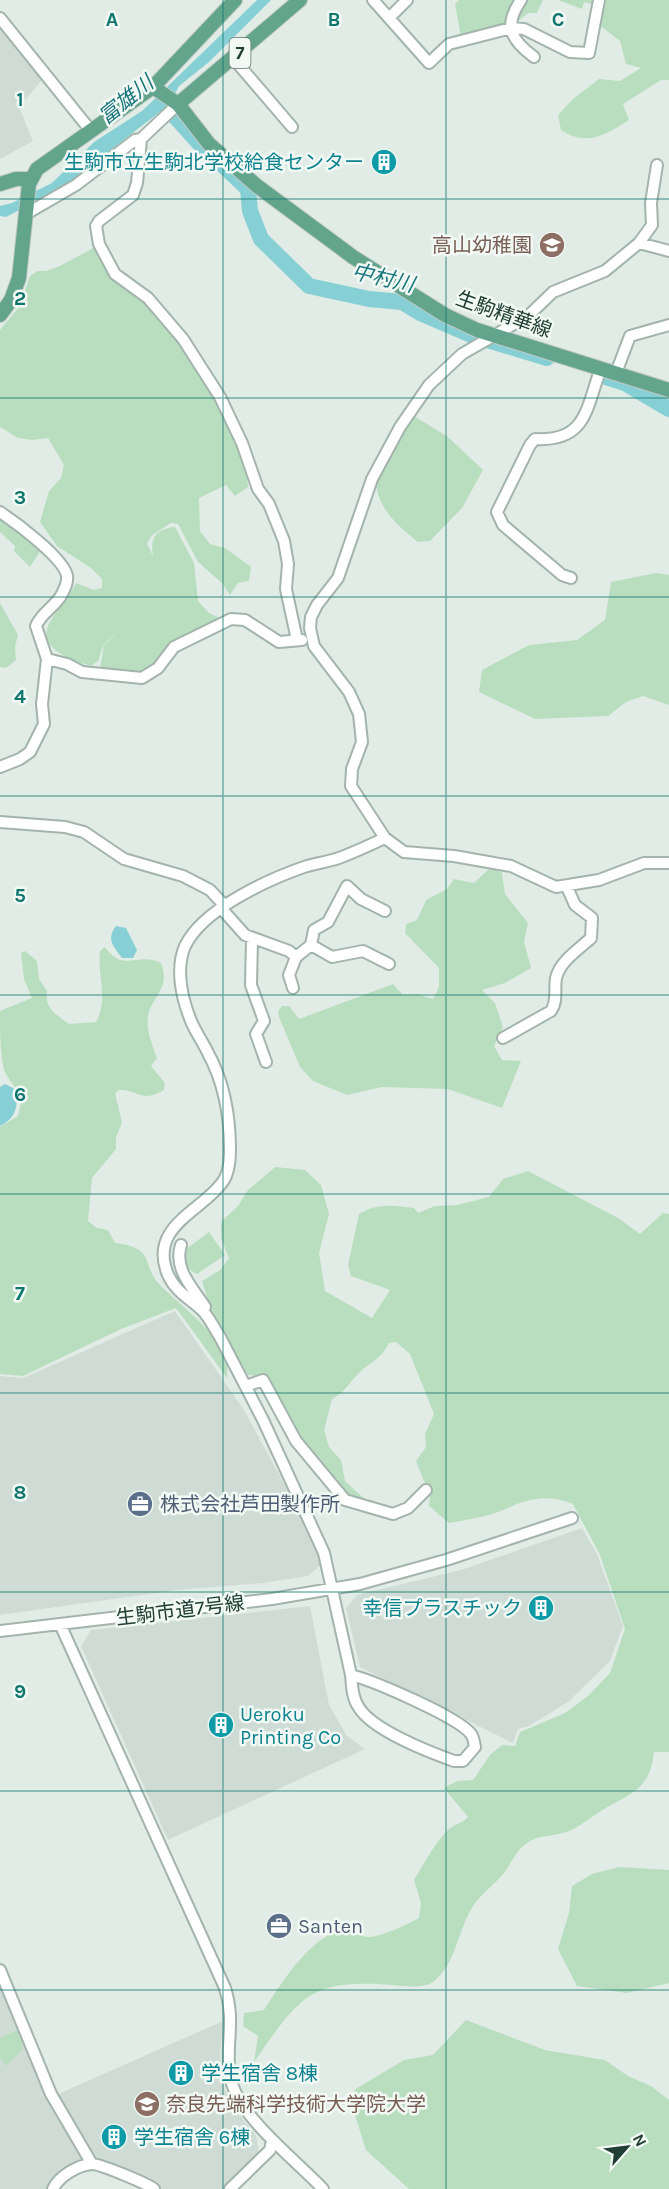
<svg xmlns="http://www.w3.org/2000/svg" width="669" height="2189" viewBox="0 0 669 2189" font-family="Karla,'Noto Sans JP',sans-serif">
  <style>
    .built { fill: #cfdcd5 }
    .green { fill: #b9debf }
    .water { fill: #86cfd4 }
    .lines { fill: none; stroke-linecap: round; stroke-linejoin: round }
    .river { stroke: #86cfd4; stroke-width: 16 }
    .minor-casing { stroke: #a3b4ad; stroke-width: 14 }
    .major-casing { stroke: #c1c9c6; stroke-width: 16 }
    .minor { stroke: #fff; stroke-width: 10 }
    .major { stroke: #63a48d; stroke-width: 14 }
    .grid { fill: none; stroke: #0f766e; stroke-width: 1.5; stroke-opacity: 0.55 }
    .labels { text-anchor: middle; stroke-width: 5; stroke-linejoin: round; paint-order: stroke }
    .shield { fill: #f2f9f4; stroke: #5f766d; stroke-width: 1.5 }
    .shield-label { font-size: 18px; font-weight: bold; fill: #203e33 }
    .culture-label { font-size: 20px; fill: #0d838f; stroke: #f2f9f4; text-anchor: start }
    .education-label { font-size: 20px; fill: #785e54; stroke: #f2f9f4; text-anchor: end }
    .street-label { font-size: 20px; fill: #203e33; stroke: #f2f9f4 }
    .service-label { font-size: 20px; fill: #4e5e75; stroke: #f2f9f4; text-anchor: start }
    .water-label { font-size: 21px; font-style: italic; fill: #18757c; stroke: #f2f9f4 }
    .grid-label { font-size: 20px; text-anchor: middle; font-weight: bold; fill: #0f766e; stroke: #f2f9f4; stroke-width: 5; stroke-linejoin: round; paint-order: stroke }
  </style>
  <rect width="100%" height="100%" fill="#e1ece6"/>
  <path class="built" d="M0,29L42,80L19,107L33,141L0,159Z
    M175,1311L244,1410L320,1550L322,1564L308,1576L263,1583L177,1590L0,1615V1376L23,1378Z
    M582,1528L597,1554L623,1626L610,1661L568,1702L529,1726L518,1729L513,1743L360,1667L346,1608L357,1595L461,1570Z
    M310,1606L329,1705L347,1736L365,1749L168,1840L81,1646L91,1630Z
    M0,1984L47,2092L83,2157L80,2163L60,2169L49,2189H0Z
    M223,2021L220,2055L224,2088L237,2112L256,2135L259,2154L223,2189H163L142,2177L92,2159L56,2095Z"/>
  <path class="green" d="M459,0H543L537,13H528L516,23L461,37L455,4Z
    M558,0H669V80H661L623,104L629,120C606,135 586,147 561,130L558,115L573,99L599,79L620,81L641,68L626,64L620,41L599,25L595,5L584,2L582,9Z
    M97,246L170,326L215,393L245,460L248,487L235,496L226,485L199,498L200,531L210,544L225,548L251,567L249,581L238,583L230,595L222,583L198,562L178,524L171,523L151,536L147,544L153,556C150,538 155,529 175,527L194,563L198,601L209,613L222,619L142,674L100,669L104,645L116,634C104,643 102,645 99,660L91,666C72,661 35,648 50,622C57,609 69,597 76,583L94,590L102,588V579L91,568L57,546L40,522L49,491L61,478L64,465L48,438L32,440L18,438L0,427V330L19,307L30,276L38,271H46L60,266Z
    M414,416L448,437L483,470L462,508L430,541L418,542C399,527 378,509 376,483L402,432Z
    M0,518L15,526L41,550L30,567L14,551L15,546L0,532Z
    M656,573L669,575V705L643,696L626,702L608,716L535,719L479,692L482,670L529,645L577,640L605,620L611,582Z
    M0,603L18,635L15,647L16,660L6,668L0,667Z
    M491,867L502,873L505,894L528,923L524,942L531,968L505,983L482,990L495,1003L503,1027L494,1046L502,1060L521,1061L502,1108L448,1089L382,1087L347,1095L313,1081L300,1067L279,1017L278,1011L282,1006H289L299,1019L393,984L403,995L417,994L433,999L439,987V968L405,933L406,924L417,920L426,900L447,889L454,879L474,883Z
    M105,947C124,974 138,951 161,963C171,988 152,996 148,1016C146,1031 152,1044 157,1058L151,1066L165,1083L164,1090C139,1104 140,1089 119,1090L115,1094L122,1122L116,1138V1149L92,1178L88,1221L97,1228L108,1230L115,1243C157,1248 141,1265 159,1284C178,1304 219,1332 226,1360C228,1365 227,1373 227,1378L176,1308L121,1329L23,1376L0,1374V1127L18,1116L22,1098C17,1089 8,1079 4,1070C0,1052 0,1030 0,1011L32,998L24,979L21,953L25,951L37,961L39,979L47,991C44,1009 57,1015 69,1024L96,1022C109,998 97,978 100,951Z
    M275,1167L305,1170L321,1185L329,1214L319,1253L325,1291L372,1318L390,1290L351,1276L348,1265L359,1214C376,1203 394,1205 414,1208L418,1213L435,1206L457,1205L489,1197L503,1179L528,1171L618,1218L640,1234L663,1213L669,1214V1752H654C650,1789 632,1793 604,1809C592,1816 581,1826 569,1831C557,1836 541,1835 530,1841C517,1848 512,1862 504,1873C494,1885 482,1893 473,1906C458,1929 456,1965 433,1982C423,1989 404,1986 393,1985C308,1978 299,1998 254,2062L258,2036L243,2026L244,2013L264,2010C279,1987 313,1931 345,1931C352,1931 360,1936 367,1937C379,1938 408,1924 419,1918L421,1903L414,1880C424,1864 434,1844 448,1830C454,1824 462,1824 468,1817L444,1788L457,1781L473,1780L490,1755L502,1745L515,1746L520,1732L565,1713L588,1696L610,1673L625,1629L600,1555L573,1504C541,1492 525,1501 495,1513C481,1518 464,1520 449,1523L429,1506L430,1496L416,1461L426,1447L425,1434L434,1414L410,1354L396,1342L389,1343C378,1363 373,1359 359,1373C349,1383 345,1392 332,1399L324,1430L329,1447L341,1460L345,1481L370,1504L343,1494L299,1439L268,1377L248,1375L212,1313L202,1281L220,1270L229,1258L221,1238V1222L238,1206L248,1190Z
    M209,1232L225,1255L197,1274C188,1269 182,1264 181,1253Z
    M619,1867L669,1870V1983L627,1993L577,1986L558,1949L569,1913L572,1886L592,1874Z
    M466,2020L545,2050L605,2060L628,2076L651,2086L669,2100V2189H409L366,2150L354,2112V2090L404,2060L433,2055Z
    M17,2030L22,2039V2050L6,2066L0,2057V2038Z"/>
  <path class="water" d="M257,0H271L209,62L179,86L170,104L64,186L6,217L0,216V206L12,203L52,183L94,142L142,111Z
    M116,926L126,928L137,950L133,958H122C113,946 106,939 116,926Z
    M5,1084L15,1089C19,1106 16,1118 0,1126V1087Z"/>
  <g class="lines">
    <path class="river" d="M162,102L198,142L248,189L250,211L261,239L309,286L369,299L402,302L420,313L471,335L547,358
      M606,377L625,383L669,409"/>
    <g class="minor-casing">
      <path id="minor" d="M373,0L429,63L449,44L511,28L524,29L570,52L589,53L599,0
        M521,0C503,26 511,40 534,57
        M390,17L407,0
        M0,18L91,131
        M233,58L292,127
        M178,104L141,139L137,183L133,195L99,221L96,226L99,244L115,274L148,298L183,339L220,397L242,443L258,489L269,504L284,541L288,564L286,589L297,640
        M26,214L76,185L135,140L141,139
        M639,243L652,225L651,203L657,165
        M616,373L630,336L669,325
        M0,512C15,522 64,558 67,576C68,582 65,588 62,594C56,606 41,613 36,626L47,659L42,704L44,724L30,752L20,759L0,767
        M571,578L562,575L503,525L497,512L530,445L535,439C587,442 586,408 601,368
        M47,659L67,664L82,672L142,678L158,668L174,647L231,619L245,620L279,642L302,640
        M0,822L65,827L84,832L124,859L183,876L210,890L224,905
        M385,838L404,852L454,856L511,866L556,887L599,880L644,863H669
        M221,908L245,935L289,951L296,957L311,945L314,930L328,922L347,886L361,899L385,911
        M252,939L251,985L264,1021L256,1034L266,1062
        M311,945L332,957L363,951L389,964
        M293,988L289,975L296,957
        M503,1038L551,1011C558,1001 554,989 556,978C560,961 579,949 591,938L592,918L575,905L567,887
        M181,1245C173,1269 193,1288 205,1307L203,1311
        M246,1386L263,1380L296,1441L345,1500L393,1514L408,1508L426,1490
        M60,1624L225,1988C236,2022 225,2044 230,2076C237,2116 295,2159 323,2189
        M0,1631L272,1599L360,1584L446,1560L572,1518
        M351,1675C352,1685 352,1697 358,1706C370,1729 429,1752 454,1761H463L475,1747C474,1743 474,1738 471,1734C458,1717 374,1681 351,1675L324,1553L263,1420L220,1337C214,1328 209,1317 202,1310C189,1298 176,1292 168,1275C148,1227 200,1212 221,1184C229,1175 230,1161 230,1150C230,1117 224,1082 208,1053C203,1042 196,1033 191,1021C182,999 175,969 185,946C203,909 267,880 304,867C316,863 328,862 339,858C355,852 370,845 385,838L351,786L352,769L362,742L359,714L349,692L314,646L310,628L311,617L317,605L338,578L372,479L400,427L429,385L462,354L528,316L553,292L605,271L639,243L669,251
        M0,1970L51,2094L92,2164
        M53,2189C59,2176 78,2165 92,2164C100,2164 146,2183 154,2189
        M230,2189L270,2150L272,2140"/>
    </g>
    <g class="major-casing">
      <path id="major" d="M153,87L178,104L209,144L257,186L353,257L445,315L477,330L669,390
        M178,104L300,0
        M0,184L16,179H31
        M0,315L11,300L19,278L29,184L37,169L153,87L235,0"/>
    </g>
    <use href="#minor" class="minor"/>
    <use href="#major" class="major"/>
  </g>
  <path class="grid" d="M223,0V2189M446,0V2189M0,199H669M0,398H669M0,597H669M0,796H669M0,995H669M0,1194H669M0,1393H669M0,1592H669M0,1791H669M0,1990H669"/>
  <defs>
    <g id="building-disc" transform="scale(1.35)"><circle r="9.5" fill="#0f9aa8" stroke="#f2f9f4"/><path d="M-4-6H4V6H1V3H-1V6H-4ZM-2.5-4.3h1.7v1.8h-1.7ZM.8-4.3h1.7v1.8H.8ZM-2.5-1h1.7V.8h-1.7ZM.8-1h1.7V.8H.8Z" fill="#fff"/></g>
    <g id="school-disc" transform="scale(1.35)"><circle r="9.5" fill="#8d6e63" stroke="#f2f9f4"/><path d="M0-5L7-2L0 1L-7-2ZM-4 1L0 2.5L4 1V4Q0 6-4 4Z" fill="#fff"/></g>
    <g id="office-disc" transform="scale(1.35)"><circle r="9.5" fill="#5c6f8a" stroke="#f2f9f4"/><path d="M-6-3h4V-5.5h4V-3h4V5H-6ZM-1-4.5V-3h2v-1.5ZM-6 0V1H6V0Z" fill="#fff"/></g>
    <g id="university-disc" transform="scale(1.35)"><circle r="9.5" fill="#8d6e63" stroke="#f2f9f4"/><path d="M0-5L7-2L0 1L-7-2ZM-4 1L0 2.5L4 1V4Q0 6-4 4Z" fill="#fff"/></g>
  </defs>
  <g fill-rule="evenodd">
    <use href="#building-disc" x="384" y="162"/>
    <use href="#school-disc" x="552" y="245"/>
    <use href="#office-disc" x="140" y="1504"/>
    <use href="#building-disc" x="541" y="1608"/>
    <use href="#building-disc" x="221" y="1725"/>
    <use href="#office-disc" x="279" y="1926"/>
    <use href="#building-disc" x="181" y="2073"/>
    <use href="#university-disc" x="147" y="2104"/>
    <use href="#building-disc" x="114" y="2137"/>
  </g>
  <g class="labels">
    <rect class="shield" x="229.5" y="38" width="21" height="30" rx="4.5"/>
    <g class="shield-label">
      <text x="240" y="59">7</text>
    </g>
    <g class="culture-label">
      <text x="364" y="169" text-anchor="end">生駒市立生駒北学校給食センター</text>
      <text x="522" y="1615" text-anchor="end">幸信プラスチック</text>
      <text x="240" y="1721">Ueroku<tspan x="240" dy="23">Printing Co</tspan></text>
      <text x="201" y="2080">学生宿舎 8棟</text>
      <text x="134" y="2144">学生宿舎 6棟</text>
    </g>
    <g class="education-label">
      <text x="532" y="252">高山幼稚園</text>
      <text x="166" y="2111" text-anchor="start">奈良先端科学技術大学院大学</text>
    </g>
    <g class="street-label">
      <text transform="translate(504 314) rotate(20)" y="7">生駒精華線</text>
      <text transform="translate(180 1610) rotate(-7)" y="7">生駒市道7号線</text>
    </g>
    <g class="service-label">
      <text x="160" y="1511">株式会社芦田製作所</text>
      <text x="298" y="1933">Santen</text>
    </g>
    <g class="water-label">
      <text transform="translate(126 100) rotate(-39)" y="7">富雄川</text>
      <text transform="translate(383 278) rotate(13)" y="7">中村川</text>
    </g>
  </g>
  <g class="grid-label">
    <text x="112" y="26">A</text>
    <text x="334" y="26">B</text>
    <text x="558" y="26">C</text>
    <text x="20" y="106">1</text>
    <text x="20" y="305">2</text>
    <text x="20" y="504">3</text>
    <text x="20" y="703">4</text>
    <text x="20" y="902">5</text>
    <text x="20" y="1101">6</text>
    <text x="20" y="1300">7</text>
    <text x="20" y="1499">8</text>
    <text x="20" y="1698">9</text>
  </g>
  <g transform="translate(627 2147) rotate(62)" stroke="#f2f9f4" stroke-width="4.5" paint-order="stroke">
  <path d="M0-4.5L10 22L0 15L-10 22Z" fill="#203e33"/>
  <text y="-9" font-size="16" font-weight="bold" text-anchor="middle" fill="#203e33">N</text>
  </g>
</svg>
